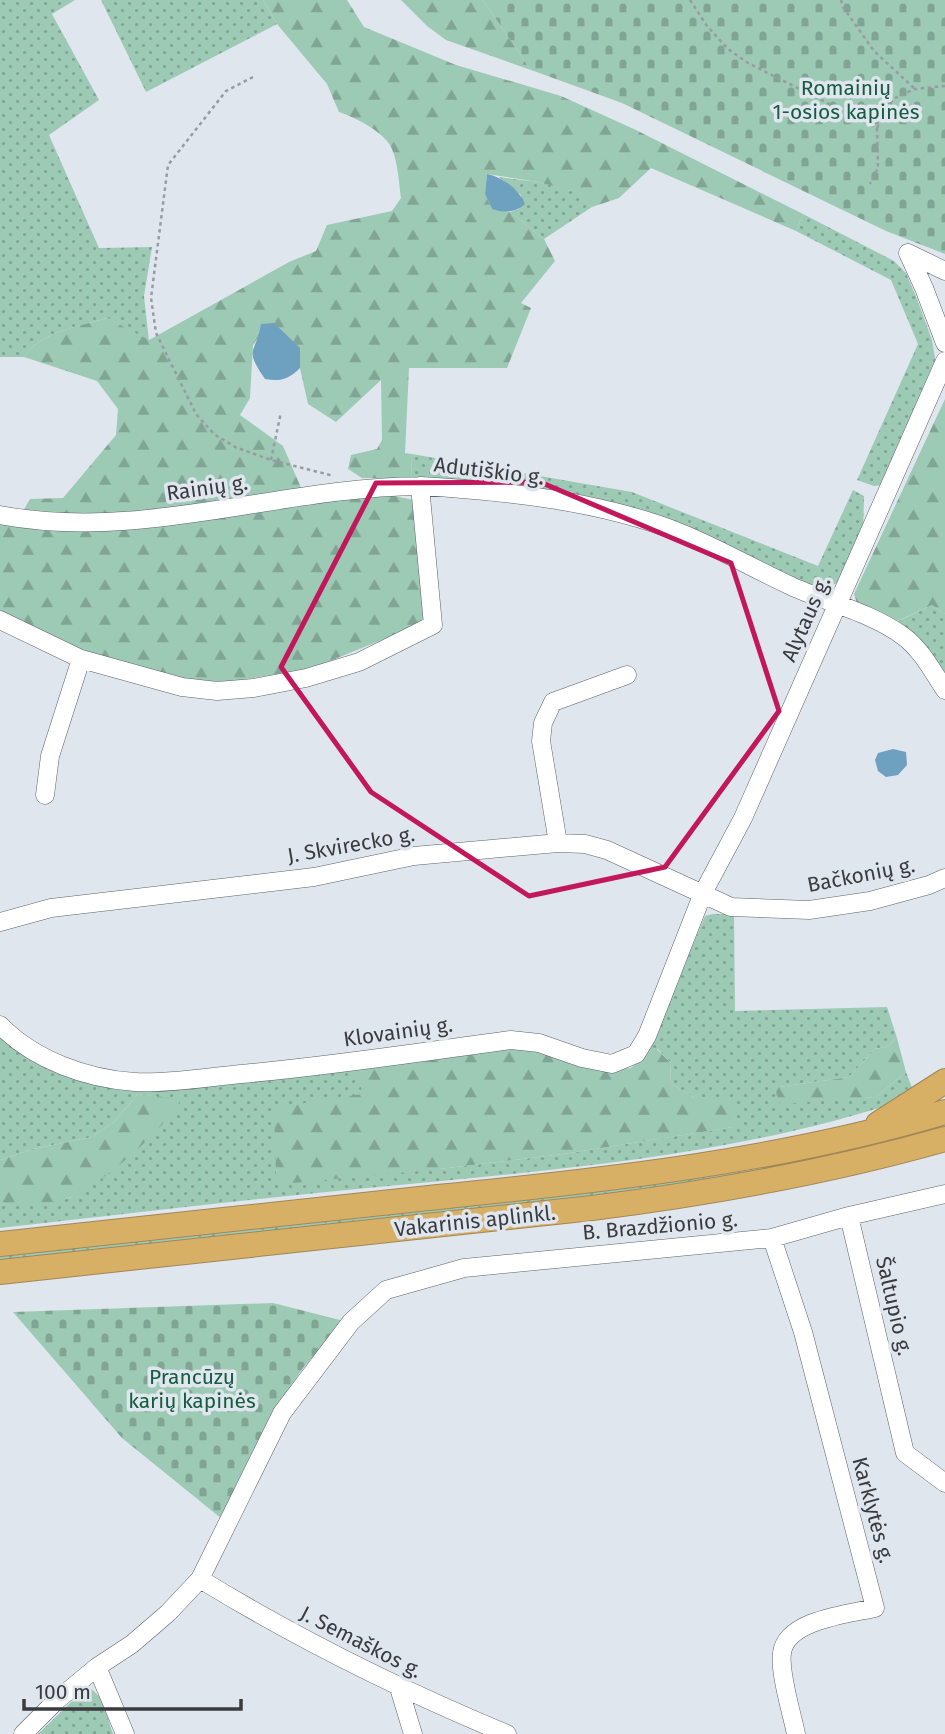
<svg xmlns="http://www.w3.org/2000/svg" width="945" height="1734" viewBox="0 0 945 1734" font-family="'Fira Sans',sans-serif">
  <style>
    .grass { fill: url(#grass-dots) }
    .forest { fill: url(#forest-firs) }
    .cemetery { fill: url(#cemetery-stones) }
    .water { fill: #6ea0c0 }
    .lines { fill: none; stroke-linecap: round; stroke-linejoin: round }
    .minor-casing { stroke: #5e6269; stroke-width: 19 }
    .highway-casing { stroke: #a08758; stroke-width: 26 }
    .path { stroke: #989ca2; stroke-width: 2.5; stroke-dasharray: 3.5 3.5; stroke-linecap: butt }
    .minor { stroke: #fff; stroke-width: 18 }
    .highway { stroke: #d8b065; stroke-width: 24 }
    .marked { fill: none; stroke: #c2185b; stroke-width: 5; stroke-linejoin: round }
    .labels { text-anchor: middle; stroke-width: 7; stroke-linejoin: round; paint-order: stroke }
    .park-label { font-size: 21px; fill: #155c41; stroke: #e0e6ee }
    .street-label { font-size: 21px; fill: #393b3f; stroke: #e0e6ee }
  </style>
  <defs>
    <pattern id="grass-dots" width="8" height="8" patternUnits="userSpaceOnUse" patternTransform="scale(1.75)"><rect width="8" height="8" fill="#9dcab4"/><path d="M2 2h.1M6 6h.1" fill="none" stroke="#81a594" stroke-width="1.8" stroke-linecap="round"/></pattern>
    <pattern id="forest-firs" width="22" height="20" patternUnits="userSpaceOnUse" patternTransform="scale(1.75)"><rect width="22" height="20" fill="#9dcab4"/><path d="M5 1l3.5 6h-7zM16 11l3.5 6h-7z" fill="#81a594"/></pattern>
    <pattern id="cemetery-stones" width="16" height="16" patternUnits="userSpaceOnUse" patternTransform="scale(1.75)"><rect width="16" height="16" fill="#9dcab4"/><path d="M2 7V4a2 2 0 0 1 4 0v3zM10 15v-3a2 2 0 0 1 4 0v3z" fill="#81a594"/></pattern>
  </defs>
  <rect width="100%" height="100%" fill="#e0e6ee"/>
  <path class="grass" d="M0,0H75L52,14L99,100L49,135L99,248L152,247L144,296L149,341L107,318C80,326 40,332 24,357H0Z
    M101,0H263L277,24L146,92Z
    M499,177L538,182L572,191L592,207L544,239L510,212L519,209L521,195Z
    M803,214L894,261L906,273L917,299L932,340L936,364L881,485L874,486L857,480L918,344L891,280L796,231Z
    M412,454L632,492L818,566L853,490L864,496L863,534L844,576L835,584L816,589L633,511L471,480L411,479Z
    M932,605L945,614V676L894,623Z
    M713,914H734L735,1011L887,1007L897,1038L886,1047L875,1049L849,1077L779,1087L780,1103L876,1097L906,1072L913,1090L904,1100C742,1154 568,1169 399,1185C266,1197 133,1213 0,1228V1205L70,1198L180,1100L138,1094L114,1122L92,1137L33,1149L0,1160V1034L88,1078L358,1065L363,1094L439,1169L563,1154L733,1127L736,1117L729,1098H695L670,1083L671,1063L658,1049L648,1052L705,916Z
    M945,1124V1130L683,1189L0,1263V1255C179,1236 359,1219 538,1198C675,1182 814,1167 945,1124Z
    M88,1686L101,1698L113,1734H38Z"/>
  <path class="forest" d="M263,0H347L364,27L456,65L561,96L636,130L803,214L796,231L651,168L619,198L592,207L571,191L538,182L487,174L485,194L492,209L510,212L544,239L555,261L521,303L531,308L507,368H409L405,453L412,454L411,479L362,478L348,469L351,455L377,449L382,440L381,380L336,422L308,404L300,368V348L260,335L253,345L250,398L240,415L283,446L305,497L359,489L414,500L427,615L423,623L313,668L235,681H186L86,652L0,613V522L22,513L30,499L63,498L116,435L118,409L97,381L24,357C40,332 80,326 107,318L149,340L289,262L316,251L327,225L392,211L401,198C399,183 398,163 392,149C385,132 356,118 339,112L327,84L277,24Z
    M401,0H483L531,70L446,40L427,26Z
    M945,399V614L932,605L893,623L857,603L854,594Z
    M897,1038L906,1072L876,1097L780,1104L776,1092L779,1087L849,1077L875,1049L886,1047Z
    M509,1046L544,1051L600,1071L631,1068L648,1052L657,1049L671,1063L670,1083L695,1098H729C738,1107 737,1116 734,1127L563,1154L439,1169L282,1184L276,1174L274,1108L362,1094L358,1065Z
    M138,1094L181,1099C167,1128 101,1185 71,1197C56,1204 18,1204 0,1205V1160L33,1149L92,1137L114,1122Z"/>
  <path class="cemetery" d="M483,0H945V254L886,231L622,103L531,70Z
    M273,1303L344,1321L303,1368L271,1415L222,1519L122,1438L13,1312Z"/>
  <path class="water" d="M487,174C502,177 519,189 525,204C515,213 504,213 492,209L485,194Z
    M274,323L300,348V368C289,379 280,382 265,379C243,347 256,355 261,324Z
    M893,749L906,752L907,765L898,775L886,777L878,771L875,760L878,753Z"/>
  <g class="lines">
    <g class="minor-casing">
      <path id="minor" d="M908,253L924,288L945,343
        M908,253L945,271
        M0,515C141,542 280,487 420,486
        M0,620L81,659L182,687L217,691L254,688L306,678L359,662L433,625L420,486C504,491 602,501 681,533C718,548 754,569 791,586C826,602 872,613 903,636C921,649 933,672 945,690
        M45,795L50,756L81,659
        M558,843L541,741L543,723L553,702L627,675
        M0,922L51,908L314,877L414,856L558,843L585,844L607,850L731,907L809,910L870,901L929,885L945,878
        M0,1025C34,1060 87,1079 135,1082C167,1084 209,1077 241,1074C331,1066 421,1052 511,1040L539,1043L582,1058L612,1064L636,1054L647,1036L703,893L743,818L945,361
        M945,1194L849,1216L905,1453L945,1483
        M772,1238L803,1332L875,1608C848,1614 786,1620 782,1653C779,1672 792,1714 796,1734
        M200,1579C298,1639 401,1690 507,1734
        M97,1667L125,1734
        M399,1688L413,1734
        M23,1734L56,1701L97,1667L132,1644L168,1613L200,1579L282,1413L351,1322L386,1290L464,1268L772,1238L849,1216"/>
    </g>
    <g class="highway-casing">
      <path id="highway" d="M878,1124L945,1081
        M0,1244C146,1228 292,1213 438,1197C608,1180 780,1161 945,1112
        M0,1272L592,1208C711,1193 829,1172 945,1139"/>
    </g>
    <path class="path" d="M690,0L707,26L728,49L748,63L877,128L878,168L870,184
      M841,0L843,7L874,51L915,89
      M253,77L226,91L168,165L151,298L156,333L196,414L214,434L235,447L271,460L334,476
      M877,128L893,99L915,89L945,86
      M271,460L281,412"/>
    <use href="#minor" class="minor"/>
    <use href="#highway" class="highway"/>
  </g>
  <path class="marked" d="M540,482L731,563L779,711L665,867L529,896L371,792L281,667L376,483Z"/>
  <g class="labels">
    <g class="park-label">
      <text x="846" y="95">Romainių<tspan x="846" dy="24">1-osios kapinės</tspan></text>
      <text x="192" y="1384">Prancūzų<tspan x="192" dy="24">karių kapinės</tspan></text>
    </g>
    <g class="street-label">
      <text transform="translate(489 471) rotate(7)" y="7">Adutiškio g.</text>
      <text transform="translate(207 488) rotate(-8)" y="7">Rainių g.</text>
      <text transform="translate(806 619) rotate(-66)" y="7">Alytaus g.</text>
      <text transform="translate(351 845) rotate(-10)" y="7">J. Skvirecko g.</text>
      <text transform="translate(861 875) rotate(-11)" y="7">Bačkonių g.</text>
      <text transform="translate(398 1032) rotate(-8)" y="7">Klovainių g.</text>
      <text transform="translate(475 1221) rotate(-6)" y="7">Vakarinis aplinkl.</text>
      <text transform="translate(660 1226) rotate(-5)" y="7">B. Brazdžionio g.</text>
      <text transform="translate(894 1306) rotate(77)" y="7">Šaltupio g.</text>
      <text transform="translate(873 1510) rotate(75)" y="7">Karklytės g.</text>
      <text transform="translate(361 1642) rotate(27)" y="7">J. Semaškos g.</text>
    </g>
  </g>
  <path d="M24 1699v10h217v-10" fill="none" stroke="#393b3f" stroke-width="3.5"/>
  <text x="35" y="1699" font-size="21" fill="#393b3f" stroke="#e0e6ee" stroke-width="5" paint-order="stroke">100 m</text>
</svg>
